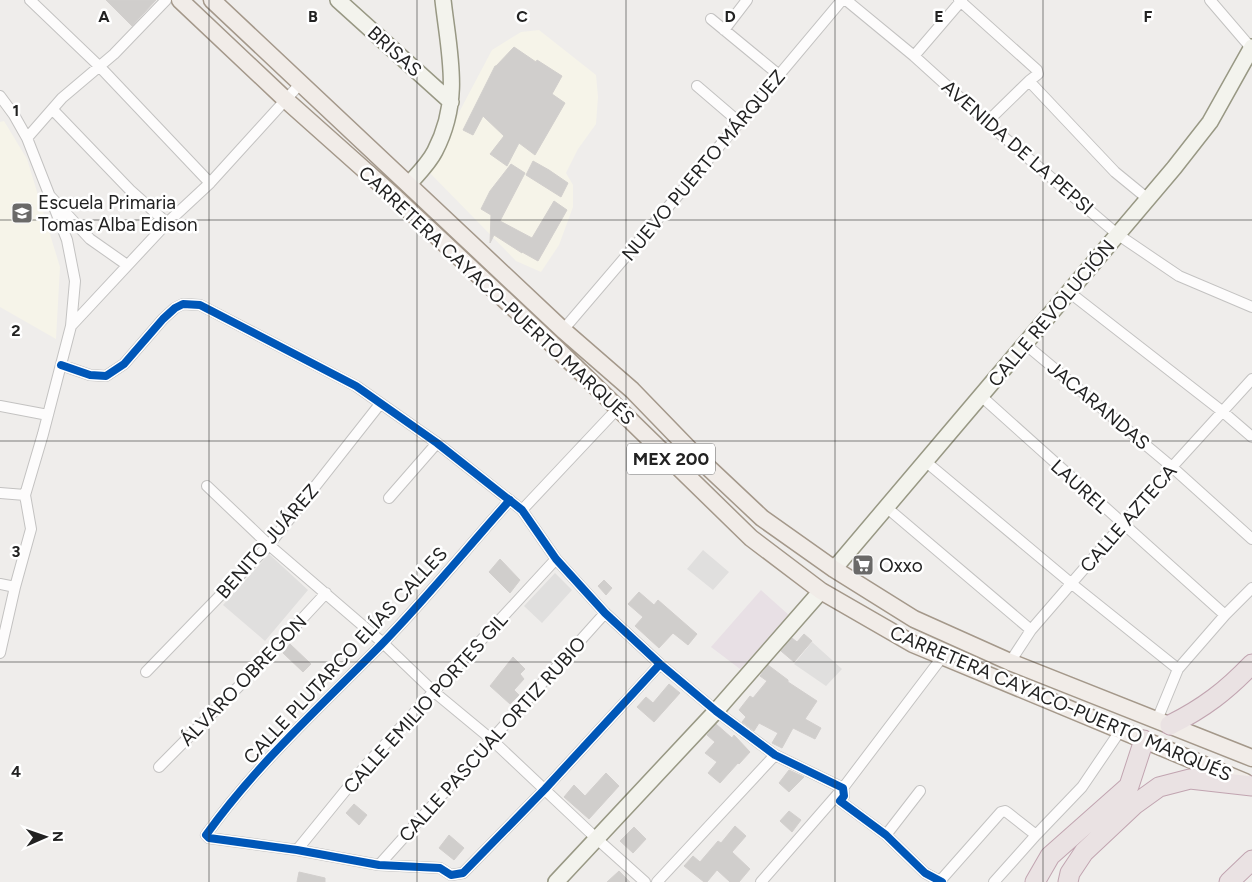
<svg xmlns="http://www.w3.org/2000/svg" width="1252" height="882" viewBox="0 0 1252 882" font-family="Figtree,sans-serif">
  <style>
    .industrial { fill: #e8e0e5 }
    .education { fill: #f6f4e9 }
    .parking { fill: #e0dfde }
    .building { fill: #d0cecc; stroke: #d2cfcd }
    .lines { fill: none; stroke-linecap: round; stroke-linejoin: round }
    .street-casing { stroke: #c3c2c1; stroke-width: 12 }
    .secondary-casing { stroke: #989884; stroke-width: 18 }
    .primary-casing { stroke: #a4988a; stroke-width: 19 }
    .highway-casing { stroke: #c1a4b0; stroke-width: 21 }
    .street { stroke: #fdfcfc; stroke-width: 10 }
    .secondary { stroke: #f3f3ed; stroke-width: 15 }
    .primary { stroke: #f1ece8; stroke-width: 16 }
    .highway { stroke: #eae2e3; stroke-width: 19 }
    .cycleway-casing { stroke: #fff; stroke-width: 11 }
    .cycleway { stroke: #0057b8; stroke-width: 8 }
    .grid { fill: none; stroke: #222; stroke-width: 1; stroke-opacity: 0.55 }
    .labels { text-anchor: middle; stroke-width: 5; stroke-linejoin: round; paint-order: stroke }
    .shield { fill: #fff; stroke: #646464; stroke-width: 1 }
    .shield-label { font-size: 18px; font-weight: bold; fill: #222 }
    .street-label { font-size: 19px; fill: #222; stroke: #fff }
    .poi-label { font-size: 19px; fill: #222; stroke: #fff; text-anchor: start }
    .grid-label { font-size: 16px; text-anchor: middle; font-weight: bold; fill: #222; stroke: #fff; stroke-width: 5; stroke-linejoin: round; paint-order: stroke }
  </style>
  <rect width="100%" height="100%" fill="#efedeb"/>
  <path class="industrial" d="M761,590L790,616L740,669L711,647Z"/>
  <path class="education" d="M539,30L596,75L598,97L596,124L578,149L566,173L573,185V207L559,245L541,272L516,261L428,171L492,50L521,32Z
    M4,121L27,159L60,267L56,339L0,307V122Z"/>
  <path class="parking" d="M703,550L729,572L713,590L687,569Z
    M269,554L308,590L265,641L223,605Z
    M555,573L572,590L542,623L524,606Z
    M812,642L842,669L826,686L794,664Z"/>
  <path class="building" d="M106,0H156L132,26Z
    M514,47L536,62L537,60L562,76L552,94L565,103L535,155L519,143L507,166L490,154L504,136L483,116L473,135L463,130L495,66H496Z
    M533,161L549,170L568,183L561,197L526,175Z
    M511,164L525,173L500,221L532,238L554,201L567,210L538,261L522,252V253L494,235L490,243L491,215L481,209L490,191Z
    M500,559L520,580L510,593L489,572Z
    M604,580L612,588L606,595L598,586Z
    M639,592L654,605L658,600L697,634L688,645L673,633L659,648L635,626L643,617L628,604Z
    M804,634L812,641L794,662L781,651L792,638L797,642Z
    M290,644L311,664L303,672L283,653Z
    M513,657L525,669L520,674L524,679L514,690L519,695L510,704L490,686Z
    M768,665L788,680V682L817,701L805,719L821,728L815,739L793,728L782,748L772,743L778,733L759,723L754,731L742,722L746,717L739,710L750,696L753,698L767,681L760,676Z
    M669,684L680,693L654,722L637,707L646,697L653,703Z
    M716,724L732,738L734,735L750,752L739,764L738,763L720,783L708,773L717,762L705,753L715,742L707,735Z
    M789,770L804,777L789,792L779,783Z
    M606,773L619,786L589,819L564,797L574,785L585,796Z
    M354,804L367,815L359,825L346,813Z
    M789,811L801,820L792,832L780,821Z
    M735,826L746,836L732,852L750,869L739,882H730L717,870L707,882H704L684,866L693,856L700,862L718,841L721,843Z
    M634,827L646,839L633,853L620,841Z
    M449,835L464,848L454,860L439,848Z
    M619,871L630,882H607Z
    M299,872L325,878V882H297Z"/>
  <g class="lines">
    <g class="street-casing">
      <path id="street" d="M30,0L99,66L210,183
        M846,0L914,56L999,133L1117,234L1179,276L1252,307
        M959,0L1037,70L1038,74L1029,81
        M1210,0L1252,49
        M711,19L779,75
        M724,30L747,0
        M914,56L962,0
        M697,86L739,122
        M0,96L14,115L27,138L67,240L75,281L71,326
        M53,110L130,190L167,223
        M987,122L1029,81L1115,172L1148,199
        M27,138L62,98L114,54L166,0
        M50,196L90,239L127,265
        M1069,292L1223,412L1252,437
        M563,330L680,193L842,0
        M1025,344L1172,467L1252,539
        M61,365L90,375L106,376L124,364L163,319L175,308L183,304L200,305L356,386L437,443L522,510L556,559L605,613L660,664L716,711L775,755L843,788L844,796L840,801L886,835L925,873L942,882
        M981,396L1225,615
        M0,406L48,415
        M925,461L1072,584L1178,669
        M207,486L269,545L383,643L433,691L491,739L597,839L645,882
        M0,493L25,495
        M389,498L437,443
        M510,500C467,548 426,599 381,645C321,706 256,765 206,835L209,838L297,850L379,865L440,868L451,875L463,873L545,789L660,664
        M886,507L1031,630
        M522,510L618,408
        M0,584L15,587
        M0,653L15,587L31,529L25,495L43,434L71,326L167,223L210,183L300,84
        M1010,662L1031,630L1172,467L1252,379
        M146,672L269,545L380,404
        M1157,720L1178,669L1225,615L1252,588
        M159,767L249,676L326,593
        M886,835L920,791
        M297,850L367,764L556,559
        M379,865L605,613
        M940,881L1001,812L1005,811L1008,813L1036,835
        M657,882L775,755
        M761,882L843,788L943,656
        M994,882L1036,835L1082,787L1120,731"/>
    </g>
    <g class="secondary-casing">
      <path id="secondary" d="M338,0L451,102
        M409,184C418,174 429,163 435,151C462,99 449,54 443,0
        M834,569L1174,168L1210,122L1252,47
        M556,882L716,711L821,591"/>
    </g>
    <g class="primary-casing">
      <path id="primary" d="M180,0L286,100L396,198L551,343L751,538L821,591L913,644L1245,782
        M212,0L563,330L632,390L695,455L762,518L834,569L914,619L1010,662L1252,758"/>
    </g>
    <g class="highway-casing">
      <path id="highway" d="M1170,725C1204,708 1226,691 1252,664
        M1035,882L1050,856L1129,786L1144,740
        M1068,882L1070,873L1084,852L1134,805L1159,787L1190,779L1252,786
        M1229,882L1252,860"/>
    </g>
    <use href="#street" class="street"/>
    <use href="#secondary" class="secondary"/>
    <use href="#primary" class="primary"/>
    <use href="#highway" class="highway"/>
    <g class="cycleway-casing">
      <path id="cycleway" d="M61,365L90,375L106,376L124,364L163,319L175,308L183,304L200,305L356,386L437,443L522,510L556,559L605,613L660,664L716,711L775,755L843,788L844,796L840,801L886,835L925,873L942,882
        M510,500C467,548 426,599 381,645C321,706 256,765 206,835L209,838L297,850L379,865L440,868L451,875L463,873L545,789L660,664"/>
    </g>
    <use href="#cycleway" class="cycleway"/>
  </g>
  <path class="grid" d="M209,0V882M417,0V882M626,0V882M835,0V882M1043,0V882M0,220H1252M0,441H1252M0,662H1252"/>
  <defs>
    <g id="school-square" transform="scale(1.125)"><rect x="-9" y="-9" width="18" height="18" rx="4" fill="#6a6968" stroke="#fff"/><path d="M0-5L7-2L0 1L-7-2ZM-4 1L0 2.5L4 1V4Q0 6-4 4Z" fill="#fff"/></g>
    <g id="supermarket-square" transform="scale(1.125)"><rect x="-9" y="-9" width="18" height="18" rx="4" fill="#6a6968" stroke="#fff"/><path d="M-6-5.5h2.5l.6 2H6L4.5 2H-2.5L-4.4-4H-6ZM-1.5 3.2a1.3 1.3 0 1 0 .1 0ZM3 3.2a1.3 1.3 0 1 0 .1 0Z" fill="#fff"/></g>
  </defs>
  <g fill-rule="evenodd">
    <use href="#school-square" x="22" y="213"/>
    <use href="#supermarket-square" x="863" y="565"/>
  </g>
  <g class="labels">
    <rect class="shield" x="627" y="443.5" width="88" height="31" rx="4"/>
    <g class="shield-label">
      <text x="671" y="465">MEX 200</text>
    </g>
    <g class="street-label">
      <text transform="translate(395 51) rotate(42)" y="7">BRISAS</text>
      <text transform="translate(1018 147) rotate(41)" y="7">AVENIDA DE LA PEPSI</text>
      <text transform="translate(703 165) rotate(-50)" y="7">NUEVO PUERTO MÁRQUEZ</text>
      <text transform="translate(497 295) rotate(43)" y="7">CARRETERA CAYACO-PUERTO MARQUÉS</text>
      <text transform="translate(1051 313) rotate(-50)" y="7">CALLE REVOLUCIÓN</text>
      <text transform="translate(1099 405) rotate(40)" y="7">JACARANDAS</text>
      <text transform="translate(1080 486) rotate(42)" y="7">LAUREL</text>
      <text transform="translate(1128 518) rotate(-49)" y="7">CALLE AZTECA</text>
      <text transform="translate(267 541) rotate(-49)" y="7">BENITO JUÁREZ</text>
      <text transform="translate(345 655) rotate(-47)" y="7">CALLE PLUTARCO ELÍAS CALLES</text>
      <text transform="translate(243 680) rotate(-46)" y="7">ÁLVARO OBREGON</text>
      <text transform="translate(425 703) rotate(-48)" y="7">CALLE EMILIO PORTES GIL</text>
      <text transform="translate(1061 703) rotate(23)" y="7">CARRETERA CAYACO-PUERTO MARQUÉS</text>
      <text transform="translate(492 739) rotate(-48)" y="7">CALLE PASCUAL ORTIZ RUBIO</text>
    </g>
    <g class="poi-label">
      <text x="38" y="209">Escuela Primaria<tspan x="38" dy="22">Tomas Alba Edison</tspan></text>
      <text x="879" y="572">Oxxo</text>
    </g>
  </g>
  <g class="grid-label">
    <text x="104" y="22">A</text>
    <text x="313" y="22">B</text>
    <text x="522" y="22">C</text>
    <text x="730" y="22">D</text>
    <text x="939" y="22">E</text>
    <text x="1148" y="22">F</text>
    <text x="16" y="116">1</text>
    <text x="16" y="336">2</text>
    <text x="16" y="557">3</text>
    <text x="16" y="777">4</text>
  </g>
  <g transform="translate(45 837) rotate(88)" stroke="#ffffff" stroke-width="4" paint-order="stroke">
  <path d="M0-4L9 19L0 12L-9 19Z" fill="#222222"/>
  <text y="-8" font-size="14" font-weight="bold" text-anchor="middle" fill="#222222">N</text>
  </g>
</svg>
